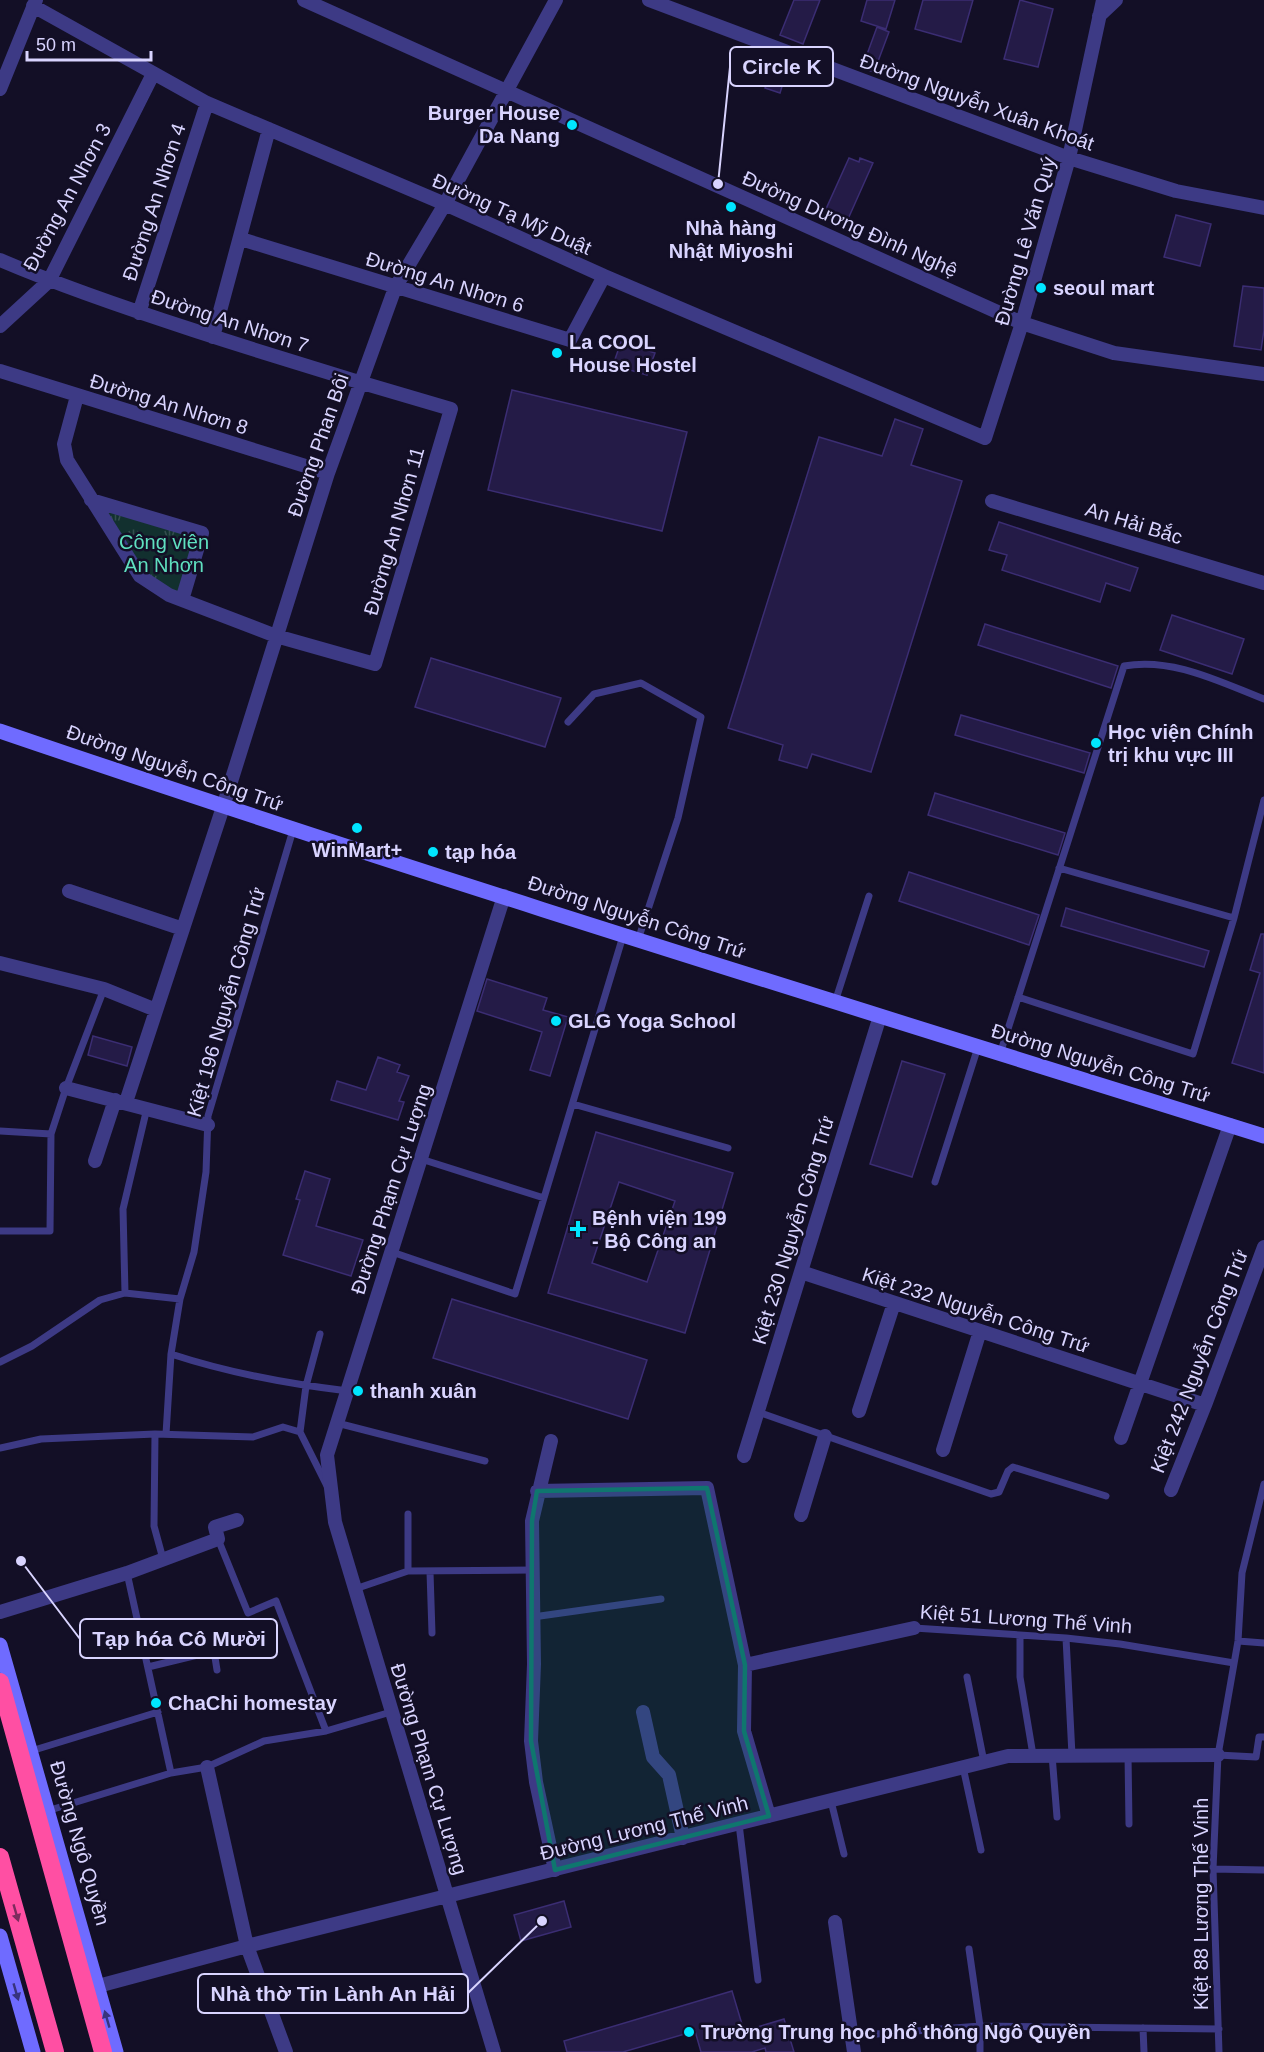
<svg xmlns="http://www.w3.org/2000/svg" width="1264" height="2052" viewBox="0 0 1264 2052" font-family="Arial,sans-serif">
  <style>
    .park { fill: url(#park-tufts) }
    .building { fill: #241b47; stroke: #3b2d73; stroke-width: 1.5; fill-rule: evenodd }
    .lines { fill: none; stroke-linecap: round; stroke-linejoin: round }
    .lane { stroke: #3d3a85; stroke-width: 7 }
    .street { stroke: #3d3a85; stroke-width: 14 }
    .secondary { stroke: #6f6bff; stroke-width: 15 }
    .highway { stroke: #ff4fa3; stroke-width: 18 }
    .oneway { fill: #7d2c5e }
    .oneway2 { fill: #38347d }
    .marked { fill: #0f766e; fill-opacity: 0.2; stroke: #0f766e; stroke-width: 4.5; stroke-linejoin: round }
    .poi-dot { fill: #00e5ff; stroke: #130f26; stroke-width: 2 }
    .labels { text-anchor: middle; stroke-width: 5; stroke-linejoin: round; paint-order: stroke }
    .street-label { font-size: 20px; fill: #d9d4ff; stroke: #130f26 }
    .poi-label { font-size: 20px; font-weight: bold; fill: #d9d4ff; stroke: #130f26; text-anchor: start }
    .park-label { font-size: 20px; fill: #5fe0c0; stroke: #130f26 }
    .leader { fill: none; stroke: #d9d4ff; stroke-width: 2 }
    .callout-dot { fill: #d9d4ff; stroke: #130f26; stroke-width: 2 }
    .callout { fill: #130f26; stroke: #d9d4ff; stroke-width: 2 }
    .callout-label { font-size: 21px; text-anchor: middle; font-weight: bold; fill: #d9d4ff }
  </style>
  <defs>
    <pattern id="park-tufts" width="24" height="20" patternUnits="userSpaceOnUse" patternTransform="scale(1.5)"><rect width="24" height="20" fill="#12302f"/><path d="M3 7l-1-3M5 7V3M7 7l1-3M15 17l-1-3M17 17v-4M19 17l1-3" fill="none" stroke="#344d4e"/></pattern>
  </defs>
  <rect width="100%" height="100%" fill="#130f26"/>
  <path class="park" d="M99,505L197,536L180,597L141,572Z"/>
  <path class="building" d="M794,0H820L803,44L780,35Z
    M867,0H895L886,29L861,21Z
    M923,0H973L961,42L915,29Z
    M1020,0L1053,9L1038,67L1004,59Z
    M877,27L889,32L874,72L862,68Z
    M774,62L788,67L780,93L765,88Z
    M849,158L859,162L860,158L873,163L848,219L826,209Z
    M1176,215L1211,224L1200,266L1164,257Z
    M1243,286L1264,288V330L1261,350L1234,346Z
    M621,342L655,353L647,375L613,365Z
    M512,390L687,432L662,531L488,490Z
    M895,419L923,429L911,465L962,481L871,772L812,754L807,768L779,760L783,745L728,728L819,437L882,456Z
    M999,522L1138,568L1130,591L1106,583L1100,602L1002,570L1007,555L989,550Z
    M1172,615L1244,639L1232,674L1160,650Z
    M985,624L1118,666L1111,688L978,645Z
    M431,658L561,698L545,747L415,707Z
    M961,715L1090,753L1084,773L955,735Z
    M935,793L1065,833L1058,855L928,815Z
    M909,872L1039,915L1029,945L899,901Z
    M1066,908L1209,951L1204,967L1061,926Z
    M1261,934H1264V1073L1232,1063L1260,973L1250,970Z
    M487,979L547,998L543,1010L568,1017L550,1076L530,1070L542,1032L477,1011Z
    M93,1036L132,1047L127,1066L88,1055Z
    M378,1057L400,1065L397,1072L409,1076L399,1101L404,1102L398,1120L331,1100L337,1081L366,1090Z
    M902,1061L945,1074L912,1177L870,1164Z
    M596,1132L733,1173L685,1333L548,1293ZM619,1182L675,1201L647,1282L592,1263Z
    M305,1171L330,1179L316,1226L363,1240L351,1276L283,1255L300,1200L296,1199Z
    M452,1299L647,1360L628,1419L433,1358Z
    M564,1901L571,1927L521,1941L514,1915Z
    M732,1991L744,2031L784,2019L794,2052H766L765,2048L752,2052H701L695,2031L623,2052H567L564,2041Z"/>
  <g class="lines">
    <path class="lane" d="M568,722L594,694L641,683L701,717L678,818L638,940
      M1059,868L1234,918
      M1018,997L1193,1054L1234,918L1264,800
      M835,1002L869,896
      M1000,1054L1124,666C1172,657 1220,682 1264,699
      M573,1104L728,1148
      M0,1131L51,1134
      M421,1159L544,1198
      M935,1182L978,1047
      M0,1231H50L51,1134L66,1088L104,989
      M392,1252L515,1294L623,936
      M125,1293L123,1209L147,1108
      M171,1354C229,1373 288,1384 348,1391
      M0,1362L32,1346L100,1300L125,1293L180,1299
      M758,1412L991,1494L999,1492L1008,1471L1013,1467L1106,1496
      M337,1423L485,1461
      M300,1432L306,1386L320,1334
      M300,1432L327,1486
      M155,1434L154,1526L163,1559
      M166,1434L171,1354L180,1299L194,1252L206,1172L208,1116L293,830
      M0,1448L41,1439L155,1434L253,1437L283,1427L300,1432
      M218,1539L248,1613L276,1601L326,1731
      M408,1571V1514
      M430,1572L432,1633
      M127,1573L171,1773
      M355,1589L408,1571L532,1570
      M533,1617L661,1599
      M914,1628L1066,1638L1120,1644L1234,1663
      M1020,1637V1677L1033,1755
      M1066,1638L1072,1755
      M1238,1641L1264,1643
      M148,1667L214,1651L217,1670
      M967,1677L984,1762
      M31,1751L158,1712
      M1052,1755L1057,1817
      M1128,1755L1129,1824
      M1218,1755L1256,1757L1259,1737H1264
      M963,1767L981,1850
      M831,1801L844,1854
      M47,1811L171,1773L207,1767L264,1741L326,1731L391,1712
      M739,1824L758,1980
      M1213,1869L1264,1870
      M969,1949L980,2026V2052
      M1143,2028L1144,2052
      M851,2036L980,2026L1219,2029
      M1219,2052L1213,1869L1218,1755L1238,1641L1242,1573L1264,1484"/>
    <path class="street" d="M304,0L1022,323L1114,353L1264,374
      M649,0L1069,158L1176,191L1264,208
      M33,6L207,103L445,204L604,276L985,438L1022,323L1069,158L1103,0
      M1099,16L1116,0
      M0,89L36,0
      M241,239L570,340L604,276
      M0,260C63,287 128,309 193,330C279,358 364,384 451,409L375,664L276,636L169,595L140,576L67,460L64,444L77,396
      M139,313L207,103
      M0,326L49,281L153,74
      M213,337L269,129
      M0,371L328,473
      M91,500L202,533L182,600
      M992,501L1264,583
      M69,891L183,929
      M0,963L104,989L156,1010
      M66,1088L208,1125
      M126,1102L223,807L328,473L395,288L445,204L556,0
      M95,1161L115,1100
      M801,1272L1205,1405
      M859,1411L894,1303
      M1121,1438L1230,1125
      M551,1441L532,1521L534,1664L531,1741L536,1782L555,1870
      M943,1450L980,1331
      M744,1456L880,1016
      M1171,1490L1205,1405L1264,1247
      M537,1491L707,1488L745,1665L744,1731L769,1816
      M801,1515L825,1436
      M0,1612L127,1573L218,1539L215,1527L237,1520
      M745,1665L914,1628
      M643,1712L653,1757L669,1775L683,1838
      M207,1767L247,1946L286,2052
      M835,1922L854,2052
      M87,1989L247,1946L1008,1756L1218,1755
      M494,2052L335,1522L327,1455L504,896"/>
    <path class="secondary" d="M0,731C419,874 842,1004 1264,1136
      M0,1645L116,2052
      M0,1936L33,2052"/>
    <path class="highway" d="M0,1682L103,2052
      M0,1857L55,2052"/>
  </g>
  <defs><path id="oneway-solid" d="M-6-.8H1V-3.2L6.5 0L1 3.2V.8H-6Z" transform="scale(1.5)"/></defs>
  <use class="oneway" href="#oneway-solid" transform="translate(16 1913) rotate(74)"/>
  <g class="oneway2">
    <use href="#oneway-solid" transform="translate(16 1992) rotate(74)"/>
    <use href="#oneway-solid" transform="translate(107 2019) rotate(-106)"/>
  </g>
  <path class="marked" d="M707,1488L745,1665L744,1731L769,1816L555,1870L531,1741L532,1521L537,1491Z"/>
  <g class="poi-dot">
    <circle cx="572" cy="125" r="6"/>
    <circle cx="731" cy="207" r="6"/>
    <circle cx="1041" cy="288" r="6"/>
    <circle cx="557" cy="353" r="6"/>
    <circle cx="1096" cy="743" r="6"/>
    <circle cx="357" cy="828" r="6"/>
    <circle cx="433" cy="852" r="6"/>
    <circle cx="556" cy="1021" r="6"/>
    <path d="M575 1220h6v6h6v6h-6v6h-6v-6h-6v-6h6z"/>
    <circle cx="358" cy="1391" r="6"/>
    <circle cx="156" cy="1703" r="6"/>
    <circle cx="689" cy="2032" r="6"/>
  </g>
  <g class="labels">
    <g class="street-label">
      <text transform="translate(977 102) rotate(20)" y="7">Đường Nguyễn Xuân Khoát</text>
      <text transform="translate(67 197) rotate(-62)" y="7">Đường An Nhơn 3</text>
      <text transform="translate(154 202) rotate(-72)" y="7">Đường An Nhơn 4</text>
      <text transform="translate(512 214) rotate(24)" y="7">Đường Tạ Mỹ Duật</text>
      <text transform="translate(850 224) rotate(24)" y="7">Đường Dương Đình Nghệ</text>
      <text transform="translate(1025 241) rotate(-74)" y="7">Đường Lê Văn Quý</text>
      <text transform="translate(445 282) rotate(17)" y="7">Đường An Nhơn 6</text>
      <text transform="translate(230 321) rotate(18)" y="7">Đường An Nhơn 7</text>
      <text transform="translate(169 404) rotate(17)" y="7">Đường An Nhơn 8</text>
      <text transform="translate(318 445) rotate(-71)" y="7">Đường Phan Bôi</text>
      <text transform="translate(1134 523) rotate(17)" y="7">An Hải Bắc</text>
      <text transform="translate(394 531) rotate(-74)" y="7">Đường An Nhơn 11</text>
      <text transform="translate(175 768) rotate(19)" y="7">Đường Nguyễn Công Trứ</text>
      <text transform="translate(637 917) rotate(18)" y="7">Đường Nguyễn Công Trứ</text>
      <text transform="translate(226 1002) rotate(-74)" y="7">Kiệt 196 Nguyễn Công Trứ</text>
      <text transform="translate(1101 1063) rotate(17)" y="7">Đường Nguyễn Công Trứ</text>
      <text transform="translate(391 1189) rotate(-72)" y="7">Đường Phạm Cự Lượng</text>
      <text transform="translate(793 1230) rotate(-73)" y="7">Kiệt 230 Nguyễn Công Trứ</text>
      <text transform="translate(976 1310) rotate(18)" y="7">Kiệt 232 Nguyễn Công Trứ</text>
      <text transform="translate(1199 1361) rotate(-69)" y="7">Kiệt 242 Nguyễn Công Trứ</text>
      <text transform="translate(1026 1619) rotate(4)" y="7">Kiệt 51 Lương Thế Vinh</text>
      <text transform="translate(429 1769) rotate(73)" y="7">Đường Phạm Cự Lượng</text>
      <text transform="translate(644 1828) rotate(-14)" y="7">Đường Lương Thế Vinh</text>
      <text transform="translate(80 1843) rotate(74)" y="7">Đường Ngô Quyền</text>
      <text transform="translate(1201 1904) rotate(-90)" y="7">Kiệt 88 Lương Thế Vinh</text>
    </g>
    <g class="poi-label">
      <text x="560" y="120" text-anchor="end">Burger House<tspan x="560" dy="23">Da Nang</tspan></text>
      <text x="731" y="235" text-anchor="middle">Nhà hàng<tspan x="731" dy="23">Nhật Miyoshi</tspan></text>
      <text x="1053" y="295">seoul mart</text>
      <text x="569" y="349">La COOL<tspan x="569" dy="23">House Hostel</tspan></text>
      <text x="1108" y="739">Học viện Chính<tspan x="1108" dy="23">trị khu vực III</tspan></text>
      <text x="357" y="857" text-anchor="middle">WinMart+</text>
      <text x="445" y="859">tạp hóa</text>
      <text x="568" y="1028">GLG Yoga School</text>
      <text x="592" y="1225">Bệnh viện 199<tspan x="592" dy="23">- Bộ Công an</tspan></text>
      <text x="370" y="1398">thanh xuân</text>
      <text x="168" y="1710">ChaChi homestay</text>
      <text x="701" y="2039">Trường Trung học phổ thông Ngô Quyền</text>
    </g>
    <g class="park-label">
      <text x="164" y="549">Công viên<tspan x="164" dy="23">An Nhơn</tspan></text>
    </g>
  </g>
  <path class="leader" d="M718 184L730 67M21 1561L80 1639M542 1921L468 1993"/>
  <g class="callout-dot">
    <circle cx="718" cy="184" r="6"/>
    <circle cx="21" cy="1561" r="6"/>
    <circle cx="542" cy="1921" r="6"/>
  </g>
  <g class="callout">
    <rect x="730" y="47" width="103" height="39" rx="6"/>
    <rect x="80" y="1619" width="197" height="39" rx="6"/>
    <rect x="198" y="1974" width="270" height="39" rx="6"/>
  </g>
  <g class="callout-label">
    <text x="782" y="74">Circle K</text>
    <text x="179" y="1646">Tạp hóa Cô Mười</text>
    <text x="333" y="2001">Nhà thờ Tin Lành An Hải</text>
  </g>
  <path d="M27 51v9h124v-9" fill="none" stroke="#d9d4ff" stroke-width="3"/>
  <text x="36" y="51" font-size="18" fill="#d9d4ff" stroke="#130f26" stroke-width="4.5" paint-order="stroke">50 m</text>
</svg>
